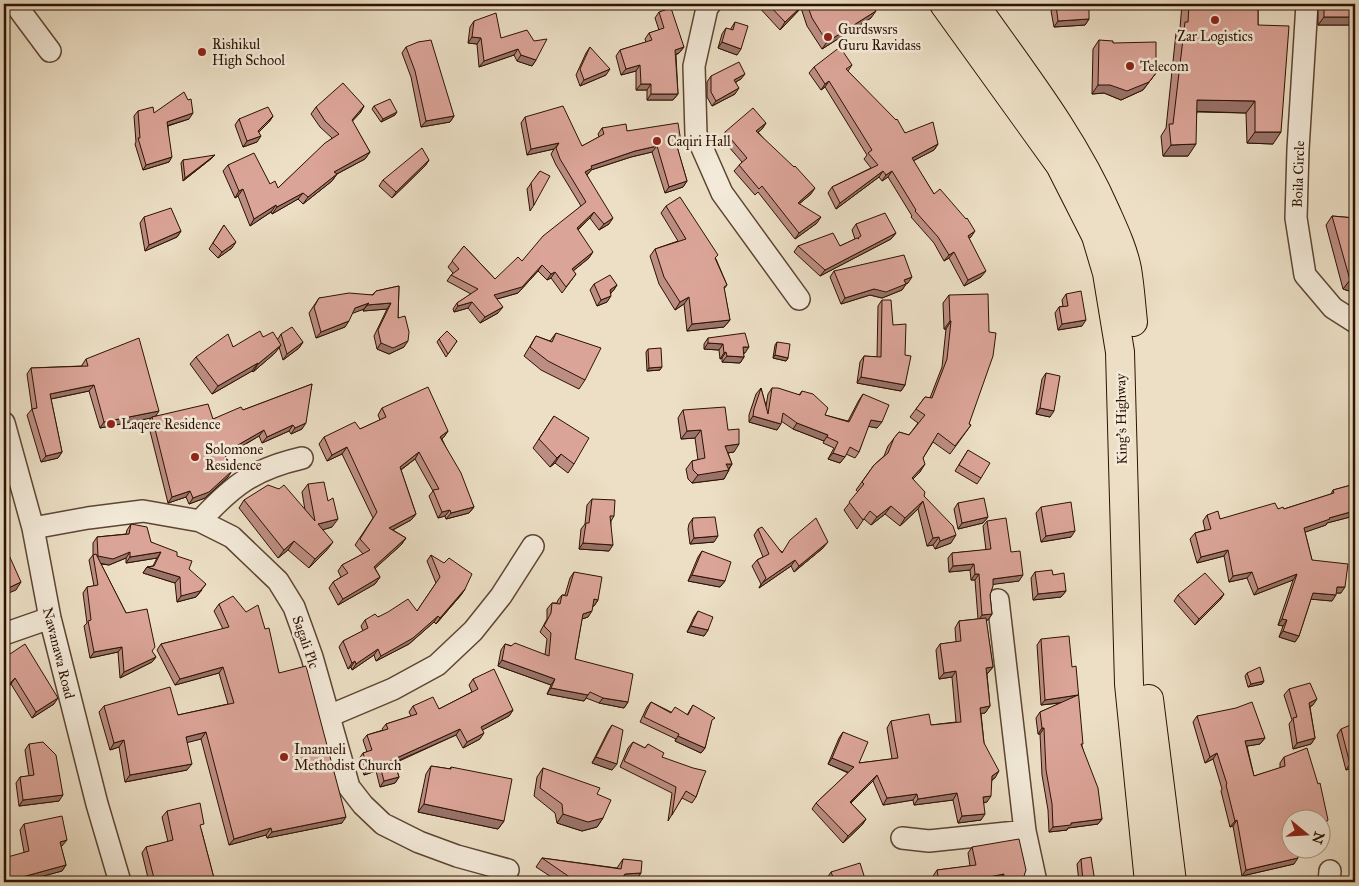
<svg xmlns="http://www.w3.org/2000/svg" width="1359" height="886" viewBox="0 0 1359 886" font-family="'IM FELL Great Primer',serif">
  <style>
    .lines { fill: none; stroke-linecap: round; stroke-linejoin: round }
    .minor-casing { stroke: #5d4533; stroke-width: 24 }
    .highway-casing { stroke: #2d1202; stroke-width: 30 }
    .minor { stroke: #f3ead9; stroke-width: 21 }
    .highway { stroke: #ecdfc5; stroke-width: 28 }
    .wall { fill: #bc8d83; stroke: #2d1202 }
    .shaded-wall { fill: #99736a; stroke: #2d1202 }
    .building { fill: #dba498; stroke: #2d1202 }
    .poi-dot { fill: #8f2418; stroke: #f3ead9; stroke-width: 2 }
    .labels { text-anchor: middle; stroke-width: 5; stroke-linejoin: round; paint-order: stroke }
    .poi-label { font-size: 14px; fill: #2d1202; stroke: #f3ead9; text-anchor: start }
    .street-label { font-size: 14px; fill: #2d1202; stroke: #f3ead9 }
  </style>
  <rect width="100%" height="100%" fill="#ecdfc5"/>
  <filter id="stains"><feTurbulence type="fractalNoise" baseFrequency=".004" numOctaves="4"/><feColorMatrix values="0 0 0 0 .2 0 0 0 0 .09 0 0 0 0 .02 0 0 0 .5 -.17"/></filter>
  <radialGradient id="worn" r=".72"><stop offset=".6" stop-color="#630" stop-opacity="0"/><stop offset="1" stop-color="#630" stop-opacity=".3"/></radialGradient>
  <g class="lines">
    <g class="minor-casing">
      <path id="minor" d="M15,4L50,51
        M710,4L707,8L694,66L696,134L722,193L799,299
        M1307,4L1298,149L1296,218L1305,275L1333,308L1355,322
        M4,423L33,528L50,618L97,804L120,882
        M200,521C233,485 254,469 302,458
        M33,528L88,518L143,511L200,521L232,537L278,581L294,607L312,657L349,787L363,805L383,824L419,842L457,856L508,870
        M998,600L1025,831L1036,882
        M4,634L50,618
        M329,716L393,689L437,665L473,631L501,596L533,546
        M902,838L929,841L1025,831
        M1329,882L1330,871"/>
    </g>
    <g class="highway-casing">
      <path id="highway" d="M944,4L1060,165L1096,236L1107,273L1120,352L1129,684L1149,882
        M974,4C1021,71 1073,136 1106,212C1114,230 1123,249 1127,269C1130,286 1131,304 1133,322
        M1149,699L1172,882"/>
    </g>
    <use href="#minor" class="minor"/>
    <use href="#highway" class="highway"/>
  </g>
  <path class="wall" d="M756,4H871V18L822,49L807,26L801,8L780,30Z
    M1182,4H1265L1262,8H1258V25L1273,144L1247,143L1246,113L1197,112L1188,156H1163L1161,136L1166,128L1176,33L1180,28Z
    M1318,4H1355V25H1318Z
    M1056,5L1089,19L1085,25L1054,27L1051,11Z
    M659,12L684,47L679,53L676,55L678,94L673,100H647V90H636V71L621,75L616,56L620,50L646,42L645,39L649,33L659,30L655,18Z
    M474,21L501,38L536,60L532,66L517,61L514,55L479,67L477,44L468,43L470,27Z
    M735,22L737,55L718,48L722,34L726,28L730,30Z
    M1099,40L1156,73L1143,90L1121,100L1104,93L1092,94L1093,49Z
    M406,47L454,116L450,122L421,127L411,77L402,53Z
    M590,47L606,75L580,86L576,75L586,53Z
    M852,65L848,71L905,133L938,144L934,150L913,161L934,194L971,237L969,238L981,277L964,286L949,258L944,261L934,243L911,217L912,216L888,177L882,181L879,177L836,209L828,193L832,187L871,168L864,159L867,155L825,87L821,90L809,73L814,67Z
    M711,76L741,79L736,82L735,94L712,106L707,97V82Z
    M364,106L360,113L352,121L370,152L365,159L337,174L332,181L303,204L298,199L272,214L271,212L250,226L238,196L235,198L223,171L228,165L278,188L332,138L320,127L311,114L316,107Z
    M374,106L395,115L381,122L372,109Z
    M138,111L189,119L168,126L169,162L143,170L135,144L136,142L134,116Z
    M273,116L269,122L258,132L257,142L243,147L235,125L239,119Z
    M525,117L582,146L599,137L598,134L602,128L627,131L681,142L677,147L687,181L683,187L665,193L652,152L631,157L591,170L587,175L609,224L599,230L590,218L578,230L589,258L573,271L576,274L562,293L551,278L547,280L538,271L518,293L497,299L498,313L480,323L468,308L454,312L453,309L457,303L471,294L447,281L451,275L453,273L448,267L464,246L495,279L522,261L581,206L556,165L551,154L554,149L527,155L521,123Z
    M766,123L762,129L758,132L811,194L799,204L817,223L795,239L758,192L755,195L734,171L742,162L721,138L725,132Z
    M212,158L183,181L181,163L183,160Z
    M429,160L425,166L392,198L379,186L383,180Z
    M540,171L534,205L530,211L527,189Z
    M666,206L716,259L727,285L724,289L730,320L724,327L687,331L684,304L675,310L659,284L650,256L655,249L678,241L661,213Z
    M1332,216L1355,218V293L1343,289L1326,225Z
    M144,217L181,231L177,237L145,251L140,223Z
    M856,224L896,233L891,239L820,276L794,252L798,246H840L855,239L852,230Z
    M224,225L232,248L218,258L209,249Z
    M834,271L908,283L906,284L902,290L882,298L870,295L841,304L830,277Z
    M594,284L617,285L613,291L611,293L607,302L597,306L590,290Z
    M399,286L398,318L404,347L389,354L377,349L374,336L387,309L363,311L364,309L352,313L345,327L316,338L309,313L319,298L372,295L376,291Z
    M1066,294L1082,326L1058,330L1055,313L1059,307L1063,306L1062,300Z
    M949,295L969,424L971,425L950,454L933,442L923,458L920,472L913,479L924,496L951,543L935,549L933,545L927,546L918,509L900,526L885,514L871,525L864,519L857,529L844,510L858,492L856,490L874,465L884,456L888,446L899,432L909,435L918,423L910,417L925,397L930,398L942,367L946,329H944L943,303Z
    M882,300L893,325L905,385L901,391L857,383L860,362L864,356L877,357L878,306Z
    M556,333L585,380L579,389L541,370L524,356L536,336L550,341Z
    M281,334L303,342L299,348L283,360L279,347L275,353L253,372L252,371L212,394L190,364L196,357L233,347L263,337L278,339Z
    M708,338L745,353H743L744,357L740,363L722,362V358L720,359L719,350L704,349V344Z
    M439,339L457,341L446,357L437,342Z
    M777,342L788,358L786,361L773,358L775,345Z
    M648,349L660,370L647,371L646,352Z
    M86,359L156,416L213,419L243,410L312,384L302,429L291,434L289,431L262,443L259,436L226,456L228,477L205,498L189,504L186,497L168,503L148,423L151,418L100,428L89,391L51,399L62,452L58,458L41,462L27,415L32,409L27,374L31,368L82,366V365Z
    M1046,373L1050,417L1036,414L1042,379Z
    M761,388L766,406L768,394L772,388L799,395L802,391L825,415L848,421L859,400L863,394L877,428L868,426L859,452L855,458L846,454L840,463L828,459L834,448L823,443L824,441L793,429L781,421L777,430L749,422V415L756,394Z
    M382,408L448,431L442,439L474,507L469,513L446,519L445,516L438,518L429,496L433,491L415,459L401,470L416,514L411,520L393,530L406,538L401,545L375,568L380,577L375,584L338,605L329,588L333,582L341,577L338,571L342,565L363,554L355,545L373,518L342,454L327,461L319,444L324,437L360,429L380,420L378,415Z
    M683,410L728,430L734,452L728,453L732,464L724,479L692,483L688,479L686,469L692,461L698,460L695,438L681,439L678,418Z
    M554,416L574,464L568,473L555,463L550,467L533,448Z
    M968,450L981,478L977,484L955,471Z
    M308,484L332,527L322,530L327,550L309,568L288,550L278,558L239,508L244,500L305,510L302,492Z
    M1355,484V516H1354V512L1350,517L1327,523L1326,525L1305,532L1312,560L1341,593H1336L1332,601L1311,599L1299,636L1295,642L1279,637L1283,626L1278,625L1293,580L1254,595L1247,578L1229,582L1224,556L1197,563L1190,539L1195,533L1205,530L1203,521L1207,515L1220,519L1278,509H1284L1331,494L1333,490Z
    M592,499L614,516L611,521L609,551L579,549L581,529L585,524L587,505Z
    M958,503L988,517L983,523L958,529L954,509Z
    M1041,507L1071,537L1041,542L1036,513Z
    M693,518L714,542L690,544L688,529L689,524Z
    M987,521L1011,552L1019,581L993,584L990,595L992,614L988,620H986L993,667L988,673L987,674L990,706L985,713H981L984,743L995,778L992,780L987,802H984L981,820L958,823L953,800L914,805L913,800L883,805L873,781L851,803L866,819L862,825L843,843L812,809L816,803L848,773L828,764L839,738L843,732L859,763L892,759L887,728L891,721L931,725L956,722L952,677L939,679L936,650L940,644L956,642L955,628L959,621L978,619L975,580H971L970,570L949,572L948,558L952,553L986,550L983,526Z
    M131,524L151,542L177,556L189,569L202,590L196,597L177,602L175,583L143,573L147,567L153,566L157,558L126,563V558L109,565L101,564L126,613L152,652L156,657L152,662L120,678L118,652L90,658L84,626L87,623L83,593L87,587L94,586L89,560L93,555V543L97,537L126,534L127,530Z
    M758,529L782,552L823,548L794,572L791,566L759,588L761,584L752,566L757,560L763,557L754,535Z
    M702,551L725,581L720,587L688,581L698,557Z
    M431,555L465,589L461,595L436,624L434,622L409,644L376,661L374,655L352,670L351,667L348,669L339,647L343,641L363,631L361,626L365,620L378,617L417,611L436,583L427,561Z
    M574,572L598,600L594,606H593L588,617L582,619L575,659L628,702L624,708L599,703L586,698L584,701L547,694L551,685L498,666L501,650L505,644L545,655L547,639L540,632L547,619V609L552,603H557L558,600L562,595H565L570,578Z
    M1035,572L1053,575L1066,591L1061,597L1033,600L1031,578Z
    M1224,594L1220,600L1195,625L1174,601L1178,595Z
    M219,604L246,612L265,629L279,673L342,823L267,838L266,835L229,845L201,739L187,742V770L125,782L119,747L110,750L99,712L104,706L178,715L228,704L219,673L175,685L157,650L161,644L223,629L214,611Z
    M698,611L708,630L704,636L687,632L694,617Z
    M1041,639L1072,667L1082,746L1102,819L1098,824L1068,828L1067,830L1049,832L1048,810L1042,775L1040,734H1038L1036,718L1040,712L1061,703L1041,705L1037,645Z
    M4,658L54,704L32,718L11,684Z
    M1247,673L1264,681L1262,684L1248,687L1245,676Z
    M473,679L513,710L509,716L482,730L480,739L463,748L456,735L395,763L399,777L395,783L380,787L376,771L364,775L359,759L363,753L367,752L363,740L367,735L383,730L382,729L386,724L411,716L409,712L413,706L439,709L472,692L469,685Z
    M1289,689L1313,705L1310,707L1315,738L1311,744L1293,749L1289,724L1292,720L1284,695Z
    M651,702L671,712L687,715L693,705L711,723L705,748L701,753L675,741L676,739L640,722L647,707Z
    M1197,716L1265,738L1260,744L1247,746L1254,776L1280,768V763L1284,757L1323,826L1292,818L1294,864L1242,876L1233,826L1230,827L1221,791L1222,789L1213,759L1205,763L1193,722Z
    M612,725V770L592,763L608,731Z
    M1341,729L1355,767L1346,770L1337,735Z
    M633,742L645,748L648,744L662,757L702,780L696,797L692,803L682,798L668,821L672,793L620,767L628,748Z
    M29,744L59,801L19,806L16,783L20,777L29,776L25,750Z
    M431,766L450,769L451,767L504,821L498,829L418,812L426,774Z
    M543,768L597,794L603,818L597,827L582,831L557,823L555,813L534,796L537,777Z
    M167,811L201,829L215,882H149L142,853L146,847L168,842L162,817Z
    M24,824L62,846L61,847L66,865L62,871L21,882H4L24,852L20,830Z
    M972,847L1022,882H999L1000,880L989,882H934L933,876L937,870L970,866L968,853Z
    M542,858L617,868L623,859L641,873L634,882H559L536,867Z
    M1081,859L1095,882H1079L1077,864Z
    M831,872L866,882H828L827,878Z"/>
  <path class="shaded-wall" d="M804,4H805L801,8L780,30L785,22Z
    M1253,4H1265L1262,8L1249,9Z
    M876,11L871,18L822,49L827,42Z
    M1324,17H1355V25H1318Z
    M1089,19L1085,25L1054,27L1058,21Z
    M472,37L481,38L477,44L468,43Z
    M722,42L741,49L737,55L718,48Z
    M684,47L679,53L671,56L675,50Z
    M518,49L514,55L479,67L484,61Z
    M521,55L536,60L532,66L517,61Z
    M640,65L636,71L621,75L626,69Z
    M610,69L606,75L580,86L584,80Z
    M1156,73L1143,90L1121,100L1104,93L1092,94L1098,85Z
    M745,74L741,79L730,85L734,80Z
    M829,81L825,87L821,90L825,84Z
    M641,84H651L647,90H636Z
    M739,88L735,94L712,106L716,101Z
    M651,94H678L673,100H647Z
    M1197,100L1255,101L1246,113L1189,111Z
    M364,106L360,113L347,127L352,120Z
    M397,112L395,115L381,122L383,119Z
    M193,113L189,119L163,127L167,122Z
    M273,116L269,122L254,137L258,131Z
    M454,116L450,122L421,127L426,121Z
    M766,123L762,129L752,137L756,131Z
    M1255,132H1281L1273,144L1247,143Z
    M261,136L257,142L243,147L247,141Z
    M681,142L677,148L676,143Z
    M559,143L554,149L527,155L531,149Z
    M938,144L934,150L907,164L912,158Z
    M1196,144L1188,156H1163L1171,145Z
    M657,146L652,152L631,157L591,170L588,174L581,178L591,166L635,151Z
    M370,152L365,159L329,178L334,172Z
    M215,155L212,158L183,181L185,178Z
    M172,157L169,162L143,170L146,165Z
    M429,160L425,166L392,198L396,192Z
    M883,171L879,177L836,209L840,203Z
    M892,171L888,177L882,181L886,175Z
    M337,174L332,181L303,204L308,197Z
    M687,181L683,187L665,193L669,187Z
    M815,188L811,194L793,209L798,203Z
    M243,189L238,196L235,198L239,191Z
    M303,193L298,199L272,214L277,207Z
    M276,205L271,212L250,226L254,219Z
    M594,212L590,218L573,234L577,228Z
    M821,217L817,223L795,239L799,233Z
    M613,218L609,224L599,230L604,224Z
    M181,231L177,237L145,251L149,245Z
    M975,231L971,237L963,242L968,236Z
    M896,233L891,239L820,276L825,270Z
    M236,242L232,248L218,258L222,252Z
    M593,252L589,258L568,275L572,269Z
    M954,252L949,258L944,261L949,255Z
    M542,265L538,271L518,293L490,301L494,295Z
    M986,271L981,277L964,286L968,280Z
    M555,272L551,278L547,280L551,274Z
    M912,277L908,283L899,286L904,280Z
    M1350,280L1355,281V293L1343,289Z
    M906,284L902,290L882,298L870,295L841,304L845,298L874,289Z
    M617,285L613,291L606,296L610,290Z
    M611,296L607,302L597,306L601,300Z
    M689,297L684,304L675,310L680,302Z
    M472,302L468,308L454,312L458,306Z
    M369,303L364,309L351,314L355,308Z
    M391,303L387,309L363,311L367,305Z
    M503,307L498,313L480,323L485,317Z
    M730,320L724,327L687,331L692,324Z
    M1086,320L1082,326L1058,330L1062,324Z
    M349,321L345,327L316,338L321,332Z
    M950,321H951L946,329H944Z
    M408,341L404,347L389,354L377,349L381,343Z
    M303,342L299,348L283,360L287,354Z
    M708,343L723,344L719,350L704,349Z
    M281,345L275,353L253,372L258,364Z
    M743,347H749L745,353H738Z
    M726,352L722,358L720,359L724,353Z
    M775,355L788,358L786,361L773,358Z
    M727,356L744,357L740,363L722,362Z
    M258,363L252,371L212,394L218,386Z
    M662,367L660,370L647,371L649,368Z
    M861,377L905,385L901,391L857,383Z
    M94,385L89,391L46,400L50,394Z
    M1040,408L1054,411L1050,417L1036,414Z
    M159,411L155,417H152L151,418L100,428L104,422Z
    M753,416L781,424L777,430L749,422Z
    M871,420L882,422L877,428L866,426Z
    M306,423L302,429L291,434L295,428Z
    M797,423L828,435L824,441L793,429Z
    M293,425L289,431L262,443L267,437Z
    M264,430L259,436L220,459L224,453Z
    M701,430L695,438L681,439L687,431Z
    M448,431L444,437L436,443L440,437Z
    M739,444L734,452L720,454L725,446Z
    M347,447L342,454L327,461L332,455Z
    M62,452L58,458L41,462L46,456Z
    M419,452L415,459L395,474L400,467Z
    M833,453L845,457L840,463L828,459Z
    M561,454L555,463L550,467L557,458Z
    M726,464H732L727,471L729,470L724,479L692,483L698,475Z
    M925,464L920,472L906,486L912,478Z
    M232,471L228,477L205,498L189,504L193,498Z
    M190,491L186,497L168,503L172,497Z
    M923,501L918,509L900,526L905,518Z
    M891,506L885,514L871,525L877,517Z
    M474,507L469,513L446,519L451,513Z
    M450,510L445,516L438,518L442,512Z
    M1354,511L1350,517L1327,523L1326,525L1300,534L1304,528L1329,518Z
    M416,514L411,520L385,534L389,528Z
    M988,517L983,523L958,529L962,523Z
    M338,519L332,527L312,533L318,524Z
    M1075,531L1071,537L1041,542L1046,536Z
    M956,535L951,543L935,549L940,541Z
    M718,536L714,542L690,544L694,538Z
    M939,537L933,545L927,546L933,538Z
    M406,538L401,545L370,573L374,567Z
    M294,541L288,550L278,558L284,550Z
    M333,542L327,550L309,568L315,559Z
    M828,542L823,548L794,572L799,566Z
    M583,543L613,545L609,551L579,549Z
    M1228,550L1224,556L1197,563L1201,557Z
    M130,552L126,558L109,565L94,562L98,556Z
    M161,552L157,558L126,563L130,557Z
    M795,560L791,566L759,588L763,582Z
    M974,564L970,570L949,572L953,566Z
    M147,567L180,577L175,583L143,573Z
    M1252,572L1247,578L1229,582L1233,576Z
    M975,574H979L975,580H971Z
    M1297,574L1293,580L1254,595L1258,589Z
    M692,575L725,581L720,587L688,581Z
    M1023,575L1019,581L989,585L993,579Z
    M380,577L375,584L338,605L343,599Z
    M21,582L16,590L4,595V590Z
    M206,584L196,597L177,602L181,596Z
    M1337,587H1345L1341,593H1333Z
    M465,589L461,595L436,624L440,618Z
    M1066,591L1061,597L1033,600L1038,594Z
    M1313,593L1336,595L1332,601L1309,599Z
    M1224,594L1220,600L1195,625L1199,619Z
    M594,599L598,600L594,606L590,605Z
    M592,611L588,617L579,620L583,614Z
    M992,614L988,620L978,621L982,615Z
    M438,616L434,622L409,644L376,661L381,656Z
    M1282,619L1287,620L1283,626L1278,625Z
    M691,626L708,630L704,636L687,632Z
    M1283,631L1299,636L1295,642L1279,637Z
    M122,647L118,652L90,658L94,652Z
    M378,649L374,655L352,670L356,664Z
    M156,657L152,662L120,678L124,672Z
    M502,660L555,679L551,685L498,666Z
    M355,661L351,667L348,669L352,663Z
    M223,667L219,673L175,685L180,679Z
    M993,667L988,673L982,674L986,668Z
    M956,671L952,677L939,679L944,673Z
    M15,678L11,684L4,692V690Z
    M1264,681L1262,684L1248,687L1251,684Z
    M551,688L588,695L584,701L547,694Z
    M1078,695L1074,701L1041,705L1045,700Z
    M58,698L54,704L32,718L36,712Z
    M603,698L628,702L624,708L599,703Z
    M1317,699L1313,705L1305,709L1309,703Z
    M990,706L985,713L976,714L980,708Z
    M513,710L509,716L477,733L481,727Z
    M1042,728H1044L1040,734H1038Z
    M460,729L456,735L386,766L390,761Z
    M206,732L201,739L182,744L186,737Z
    M484,733L480,739L463,748L467,742Z
    M678,736L705,748L701,753L675,741Z
    M1265,738L1260,744L1241,747L1245,741Z
    M1315,738L1311,744L1293,749L1297,743Z
    M124,740L119,747L110,750L114,743Z
    M1217,753L1213,759L1205,763L1210,757Z
    M596,757L617,764L612,770L592,763Z
    M832,758L854,767L850,773L828,764Z
    M1355,762V767L1346,770L1350,764Z
    M192,764L187,770L125,782L130,775Z
    M380,766L376,771L364,775L368,769Z
    M999,771L995,778L988,782L992,776Z
    M877,775L873,781L845,808L850,802Z
    M399,777L395,783L380,787L384,781Z
    M957,793L953,800L914,805L918,799Z
    M917,794L913,800L883,805L887,798Z
    M63,795L59,801L19,806L23,800Z
    M991,796L987,802L979,803L983,797Z
    M424,804L504,821L498,829L418,812Z
    M563,814L603,818L597,827L582,831L557,823Z
    M985,814L981,820L958,823L962,816Z
    M346,817L342,823L267,838L272,832Z
    M866,819L862,825L843,843L848,836Z
    M1102,819L1098,824L1068,828L1067,830L1049,832L1053,827L1071,823Z
    M1237,820L1233,826L1230,827L1235,821Z
    M1328,820L1323,826L1322,827V824Z
    M271,828L266,835L229,845L234,839Z
    M67,840L62,846L55,848L60,842Z
    M1298,858L1294,864L1242,876L1246,870Z
    M66,865L62,871L21,882H13L15,879Z
    M641,873L634,882H619L625,874Z
    M1004,874L1000,880L989,882H968L969,881Z
    M603,876L598,882H594Z
    M190,879L188,882H178Z"/>
  <path class="building" d="M768,4H804L785,22Z
    M807,4H871L876,11L827,42L812,18Z
    M1089,4V19L1058,21L1056,5Z
    M1189,4H1258V25L1289,26L1281,132H1255V101L1197,100L1196,144L1171,145L1169,124H1173L1185,22H1188Z
    M1324,4H1355V17H1324Z
    M671,8L684,47L675,50L678,94H651V84H641L640,65L626,69L620,50L652,40L649,33L664,28L659,12Z
    M496,13L501,38L527,30L534,41L547,39L536,60L521,55L518,49L484,61L481,38L472,37L474,21Z
    M735,22L748,26L741,49L722,42L726,28L733,30Z
    M431,40L454,116L426,121L415,71L406,47L418,42Z
    M1099,40L1113,41V43L1156,42V73L1149,82L1127,91L1110,85H1098Z
    M590,47L610,69L584,80L580,69Z
    M840,47L852,65L846,69L896,120L897,119L905,133L933,122L938,144L912,158L934,194L940,189L966,219L967,218L975,231L968,236L986,271L968,280L954,252L949,255L938,237L915,211L916,210L892,171L886,175L883,171L840,203L832,187L878,165L868,153L872,150L829,81L825,84L814,67Z
    M739,62L745,74L734,80L739,88L716,101L711,92V76Z
    M343,83L364,106L352,120L370,152L334,172L337,174L308,197L303,193L277,207L276,205L254,219L243,189L239,191L228,165L254,153L270,184L275,181L278,188L325,143L339,134L325,121L316,107Z
    M184,92L188,100L191,99L193,113L167,122L172,157L146,165L138,138H140L138,111L153,107L154,113Z
    M390,99L397,112L383,119L374,106Z
    M563,106L582,146L604,134L602,128L626,124L627,131L678,123L681,142L676,143L687,181L669,187L657,146L635,151L591,166L592,168L585,172L613,218L604,224L594,212L577,228L593,252L572,269L576,274L566,287L555,272L551,274L542,265L522,287L494,295L503,307L485,317L472,302L458,306L457,303L478,289L451,275L459,269L452,261L464,246L495,279L518,257L522,261L543,236L586,202L560,159L556,148L559,143L531,149L525,117Z
    M268,107L273,116L258,131L261,136L247,141L239,119Z
    M753,108L766,123L756,131L794,167L795,166L815,188L798,203L821,217L799,233L762,186L759,189L739,165L747,158L725,132Z
    M422,148L429,160L396,192L383,180Z
    M215,155L185,178L183,160Z
    M540,171L550,176L534,205L531,183Z
    M680,197L718,255L715,258L727,285L724,287L730,320L692,324L689,297L680,302L664,277L655,249L686,239L666,206Z
    M171,208L181,231L149,245L144,217Z
    M885,213L896,233L825,270L798,246L833,233L840,246L857,238L859,239L858,238L861,236L856,224Z
    M1332,216L1355,218V281L1350,280Z
    M224,225L236,242L222,252L213,243Z
    M904,255L912,277L904,280L906,284L886,292L874,289L845,298L834,271Z
    M610,275L617,285L610,290L611,296L601,300L594,284Z
    M399,286L398,318L405,316L409,332L408,341L393,348L381,343L378,330L391,303L367,305L369,303L355,308L349,321L321,332L314,307L319,298L349,293L373,295L376,291Z
    M1081,291L1086,320L1062,324L1059,307L1068,306L1066,294Z
    M988,294L989,332L996,333L993,356L969,424L971,425L955,446L938,433L923,458L925,464L912,478L925,492L924,496L953,526L956,535L940,541L939,537L933,538L923,501L905,518L891,506L877,517L870,511L863,520L849,502L864,484L862,482L874,465L888,453L894,438L899,432L909,435L925,415L916,409L925,397L932,398L947,359L951,321H950L949,295Z
    M882,300H891L893,325L906,324L905,355L911,356L905,385L861,377L864,356L881,357Z
    M292,327L303,342L287,354L281,334Z
    M260,331L263,337L273,332L281,345L258,364V363L218,386L196,357L228,334L233,347Z
    M447,331L457,341L448,354L439,339Z
    M556,333L601,348L585,380L548,361L530,347L536,336L552,342Z
    M745,333L749,347H743L744,357L727,356L726,352L724,353L723,344L708,343V338Z
    M139,338L159,411L104,422L94,385L50,394L62,452L46,456L32,409L37,408L31,368L88,366L86,359Z
    M777,342L790,344L788,358L775,355Z
    M661,348L662,367L649,368L648,349Z
    M1046,373L1060,376L1054,411L1040,408Z
    M312,384L306,423L295,428L293,425L267,437L264,430L224,453L232,471L209,492L193,498L190,491L172,497L152,417L208,404L213,419L241,407L243,410Z
    M428,387L448,431L440,437L461,473L474,507L451,513L450,510L442,512L433,490L439,489L419,452L400,467L416,514L389,528L406,538L374,567L380,577L343,599L333,582L348,573L342,565L370,550L360,539L377,512L347,447L332,455L324,437L355,422L360,429L386,417L382,408Z
    M761,388L768,414L772,388H778L800,395L802,391L813,394L828,408L825,415L849,422L863,394L889,405L882,422L871,420L859,452L850,447L845,457L833,453L838,442L827,437L828,435L797,423L783,413L781,424L753,416L754,409Z
    M725,407L728,430L739,429V444L725,446L732,464H726L729,470L698,475L693,470L692,461L705,458L701,430L687,431L683,410Z
    M554,416L589,438L574,464L561,454L557,458L539,439Z
    M968,450L990,463L981,478L959,465Z
    M324,482L328,501L333,498L338,519L318,524L333,542L315,559L294,541L284,550L244,500L268,485L279,489L284,485L315,521L308,484Z
    M1355,484V504L1354,511L1329,518L1330,519L1304,528L1312,560L1348,564L1345,587H1337L1336,595L1313,593L1299,636L1283,631L1287,620L1282,619L1297,574L1258,589L1252,572L1233,576L1228,550L1201,557L1195,533L1211,529L1207,515L1218,511L1220,519L1275,503L1278,509L1283,507L1284,509L1334,493L1333,490Z
    M984,498L988,517L962,523L958,503Z
    M592,499L615,500L614,516H610L613,545L583,543L586,523H589Z
    M1071,502L1075,531L1046,536L1041,507Z
    M715,517L718,536L694,538L692,523L693,518Z
    M816,518L828,542L799,566L795,560L763,582L766,578L757,560L769,554L758,529L762,527L782,553L790,540Z
    M1006,518L1011,552L1020,551L1023,575L993,579V586L990,595L992,614L982,615L979,574H975L974,564L953,566L952,553L991,549L987,521Z
    M131,524L147,527L151,542L177,552V556L192,561L189,569L206,584L200,591L181,596L180,577L147,567L154,566L161,552L130,557V552L113,559L98,556L97,537L129,534Z
    M4,544L21,582L4,590Z
    M702,551L731,562L725,581L692,575Z
    M96,554L126,613L147,609L155,647L152,651L156,657L124,672L122,647L94,652L88,621L91,620L87,587L98,585L93,555Z
    M431,555L444,563L449,558L472,574L465,589L440,618L438,616L413,638L381,656L378,649L356,664L355,661L352,663L343,641L368,628L365,620L375,614L378,617L388,612L408,599L417,611L440,577Z
    M1052,570L1053,575L1064,573L1066,591L1038,594L1035,572Z
    M574,572L602,577L598,600L594,599L592,611L583,614L575,659L633,674L628,702L603,698L590,692L588,695L551,688L555,679L502,660L505,644L511,646L515,643L549,656L551,633L544,626L551,613L552,603L560,604L562,595L567,596Z
    M1205,573L1224,594L1199,619L1178,595Z
    M233,596L246,612L258,605L265,629L269,628L279,673L306,666L346,817L272,832L271,828L234,839L206,732L186,737L192,764L130,775L124,740L114,743L104,706L170,687L178,715L234,703L223,667L180,679L161,644L229,627L219,604Z
    M698,611L713,617L708,630L691,626Z
    M986,618L993,667L986,668L990,706L980,708L984,743L999,771L992,776L991,796L983,797L985,814L962,816L957,793L918,799L917,794L887,798L877,775L850,802L866,819L848,836L816,803L854,767L832,758L843,732L868,742L859,763L898,758L891,721L929,714L931,725L961,722L956,671L944,673L940,644L961,641L959,621Z
    M1069,636L1072,667L1076,666L1083,744H1081L1098,788L1102,819L1071,823V825L1053,827L1052,804L1046,770L1044,728H1042L1040,712L1078,695L1045,700L1041,639Z
    M25,644L58,698L36,712L15,678L4,690V658Z
    M1260,667L1264,681L1251,684L1247,673Z
    M494,669L513,710L481,727L484,733L467,742L460,729L390,761L394,762L399,777L384,781L380,766L368,769L363,753L372,750L367,735L388,729L386,724L417,714L413,706L433,697L439,709L478,689L473,679Z
    M1310,683L1317,699L1309,703L1315,738L1297,743L1293,718L1297,717L1289,689Z
    M651,702L671,713L675,707L688,715L693,705L715,718L712,720L705,748L678,736L679,734L644,717Z
    M1252,702L1265,738L1245,741L1254,776L1285,766L1284,757L1307,748L1318,784L1320,783L1328,820L1322,824V818H1292V848H1297L1298,858L1246,870L1237,820L1235,821L1226,785L1227,784L1217,753L1210,757L1197,716L1236,708Z
    M4,706L8,709L4,714Z
    M1355,723V762L1350,764L1341,729Z
    M612,725L623,730L617,764L596,757Z
    M43,742L56,755L63,795L23,800L20,777L34,775L29,744Z
    M633,742L645,748L648,744L664,753L662,757L693,768L706,771L702,780L696,797L686,791L672,815L676,787L624,761Z
    M431,766L451,769V767L512,779L504,821L424,804Z
    M543,768L600,788L597,794L611,800L603,818L588,822L563,814L562,804L540,788Z
    M200,803L204,824L200,825L215,882H191L190,879L178,882H155L146,847L173,840L167,811Z
    M62,816L67,840L60,842L66,865L15,879L16,882H4V858L29,851L24,824Z
    M1019,839L1026,870L1022,882H1002L1004,874L969,881V882H939L937,870L976,865L972,847Z
    M1091,857L1095,882H1083L1081,859Z
    M542,858L621,869L623,859L642,861L641,873L625,874L619,882H608L603,876L594,882H570L571,878Z
    M860,863L866,882H835L831,872Z"/>
  <g class="poi-dot">
    <circle cx="1215" cy="20" r="5"/>
    <circle cx="828" cy="37" r="5"/>
    <circle cx="202" cy="52" r="5"/>
    <circle cx="1130" cy="66" r="5"/>
    <circle cx="657" cy="141" r="5"/>
    <circle cx="111" cy="424" r="5"/>
    <circle cx="195" cy="457" r="5"/>
    <circle cx="284" cy="757" r="5"/>
  </g>
  <g class="labels">
    <g class="poi-label">
      <text x="838" y="34">Gurdswsrs<tspan x="838" dy="16">Guru Ravidass</tspan></text>
      <text x="1215" y="41" text-anchor="middle">Zar Logistics</text>
      <text x="212" y="49">Rishikul<tspan x="212" dy="16">High School</tspan></text>
      <text x="1140" y="71">Telecom</text>
      <text x="667" y="146">Caqiri Hall</text>
      <text x="121" y="429">Laqere Residence</text>
      <text x="205" y="454">Solomone<tspan x="205" dy="16">Residence</tspan></text>
      <text x="294" y="754">Imanueli<tspan x="294" dy="16">Methodist Church</tspan></text>
    </g>
    <g class="street-label">
      <text transform="translate(1298 174) rotate(-88)" y="5">Boila Circle</text>
      <text transform="translate(1121 419) rotate(-91)" y="5">King's Highway</text>
      <text transform="translate(306 642) rotate(71)" y="5">Sagali Plc</text>
      <text transform="translate(59 653) rotate(76)" y="5">Nawanawa Road</text>
    </g>
  </g>
  <rect width="1359" height="886" fill="none" stroke="#ecdfc5" stroke-width="20"/>
  <rect x="5" y="5" width="1349" height="876" fill="none" stroke="#2d1202" stroke-width="2.5"/>
  <rect x="10" y="10" width="1339" height="866" fill="none" stroke="#2d1202"/>
  <g transform="translate(1306 834) rotate(108)"><circle r="24" fill="#f3ead9" stroke="#a49483"/>
  <path d="M0-4L9 19L0 12L-9 19Z" fill="#8f2418"/>
  <text y="-8" font-size="14" font-weight="bold" text-anchor="middle" fill="#2d1202">N</text>
  </g>
  <rect width="100%" height="100%" filter="url(#stains)"/>
  <rect width="100%" height="100%" fill="url(#worn)"/>
</svg>
